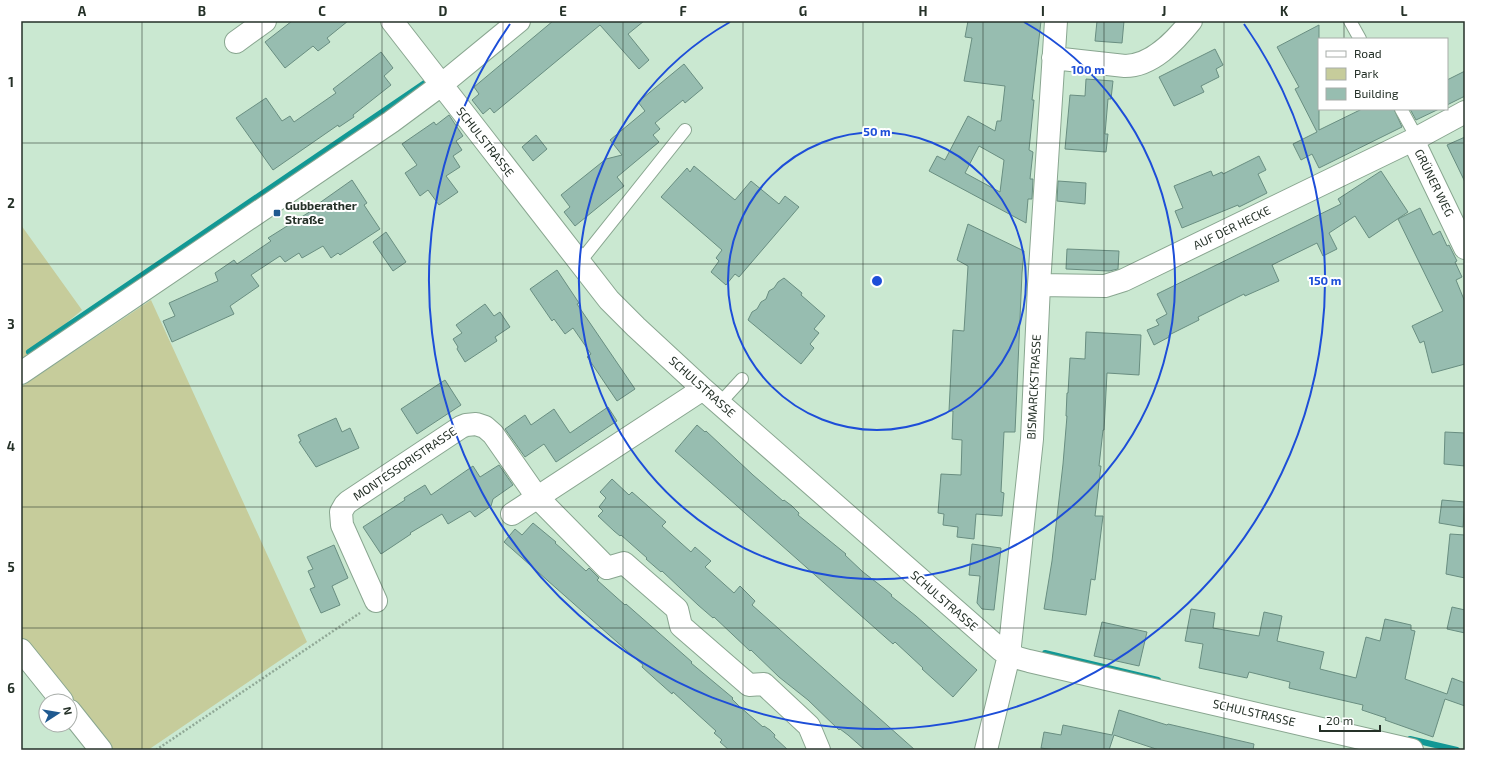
<svg xmlns="http://www.w3.org/2000/svg" width="1486" height="771" viewBox="0 0 1486 771" font-family="'Exo 2',sans-serif">
  <style>
    .green { fill: #c6cc9b }
    .lines { fill: none; stroke-linecap: round; stroke-linejoin: round }
    .stream { stroke: #129895; stroke-width: 6 }
    .building { fill: #97bdb0; stroke: #698e81; fill-rule: evenodd }
    .lane-casing { stroke: #89a690; stroke-width: 14 }
    .street-casing { stroke: #89a690; stroke-width: 24 }
    .path { stroke: #90a896; stroke-width: 2.5; stroke-dasharray: 2 2; stroke-linecap: butt }
    .lane { stroke: #fff; stroke-width: 12 }
    .street { stroke: #fff; stroke-width: 22 }
    .grid { fill: none; stroke: #253128; stroke-width: 1; stroke-opacity: 0.55 }
    .ring { fill: none; stroke: #1d4ed8; stroke-width: 2 }
    .poi-dot { fill: #1f5990; stroke: #fff; stroke-width: 1.5 }
    .labels { text-anchor: middle; stroke-width: 4; stroke-linejoin: round; paint-order: stroke }
    .street-label { font-size: 12px; fill: #253128; stroke: #fff }
    .poi-label { font-size: 12px; font-weight: bold; fill: #253128; stroke: #fff; text-anchor: start }
    .centre { fill: #1d4ed8; stroke: #fff; stroke-width: 2 }
    .ring-label { font-size: 12px; text-anchor: middle; font-weight: bold; fill: #1d4ed8; stroke: #fff; stroke-width: 4; stroke-linejoin: round; paint-order: stroke }
    .neatline { fill: none; stroke: #253128; stroke-width: 1.5 }
    .grid-label { font-size: 13px; text-anchor: middle; font-weight: bold; fill: #253128 }
  </style>
  <rect width="100%" height="100%" fill="#cae8d1"/>
  <path class="green" d="M21,225L82,310L21,361Z
    M151,300L307,642L148,750H108L21,640V387Z"/>
  <g class="lines">
    <path class="stream" d="M29,352L432,78
      M1045,653L1158,680
      M1410,739L1457,750"/>
  </g>
  <path class="building" d="M292,21H348L327,38L330,42L318,51L313,46L285,68L265,42Z
    M553,21H644L628,34L649,60L639,69L600,25L494,113L490,108L483,114L472,100L479,94L474,87Z
    M968,21H1041L1032,100H1034L1029,150L1033,152L1030,179H1033L1032,199H1028L1026,223L929,171L937,156L945,160L968,116L995,131L997,121H1001L1005,86L964,81L972,38L965,37ZM979,146L1004,160L1000,192L965,173Z
    M1097,21H1124L1122,43L1095,41Z
    M1319,25V130L1362,109H1394L1402,127L1319,168L1312,154L1301,160L1293,144L1317,132L1295,89L1299,87L1277,47Z
    M1215,49L1223,65L1216,69L1219,77L1201,86L1204,92L1174,106L1159,77Z
    M381,52L393,68L384,76L391,85L353,115L354,117L339,127L338,125L273,170L236,118L266,98L282,121L290,116L294,122L336,93L333,89Z
    M684,64L703,88L685,103L683,100L655,123L660,129L653,135L659,142L617,177L624,186L575,226L564,212L570,207L561,195L606,159L622,155L610,140L645,111L638,102Z
    M1465,71V96L1447,105V80Z
    M1086,79L1113,81L1111,99H1108L1105,134H1108L1106,152L1065,149L1070,95L1085,96Z
    M1410,109H1439L1416,120Z
    M449,115L463,136L456,141L462,150L453,156L460,167L446,176L458,192L439,205L428,190L420,196L405,173L417,165L402,144L434,122L436,125Z
    M536,135L547,149L533,161L522,147Z
    M1465,137V182L1447,145Z
    M1259,156L1266,170L1258,174L1267,193L1239,207L1238,205L1182,228L1175,211L1183,208L1174,186L1211,171L1213,176L1222,172L1223,174Z
    M694,166L735,200L751,181L779,204L785,196L799,207L739,277L735,274L726,285L711,272L719,261L716,258L722,250L661,197L687,168L690,172Z
    M1381,171L1408,212L1369,238L1355,216L1329,233L1337,249L1323,256L1317,243L1272,265L1279,281L1245,296L1244,294L1198,317L1199,320L1169,335V337L1154,345L1147,330L1159,325L1156,320L1167,314L1157,294L1341,204L1338,199Z
    M352,180L367,203L364,205L380,229L340,255L338,253L331,258L323,246L302,258L299,253L285,262L280,256L251,275L259,286L230,306L234,314L172,342L163,321L175,316L169,303L218,281L215,273L234,260L237,264L271,241L268,238L319,206L318,204Z
    M1058,181L1086,183L1085,204L1057,201Z
    M1420,208L1433,235L1440,231L1447,246L1449,245L1457,261L1455,262L1462,277L1456,280L1465,302V364L1432,373L1424,341L1420,343L1412,326L1443,311L1398,219Z
    M968,224L1024,251L1022,273L1015,432H1004L1001,492L1004,493L1002,516L976,514L974,539L957,537L958,527L943,525L944,514L938,513L941,474L961,475L962,440L952,439L953,411H949L953,330L964,331L968,266L957,260Z
    M386,232L406,262L393,271L373,242Z
    M1067,249L1119,251L1118,269L1109,271L1066,269Z
    M557,270L579,303L577,304L635,389L617,401L588,358L587,357L591,354L573,328L565,334L554,319L552,321L530,289Z
    M784,278L802,293L801,295L825,316L814,329L819,333L810,344L814,348L801,364L748,320L752,312L757,309L761,302L766,299L769,291L774,288L778,282Z
    M485,304L494,316L500,312L510,327L495,337L497,341L465,362L457,349L458,347L453,339L462,333L456,325Z
    M1086,332L1141,335L1139,375L1107,373L1104,430H1103L1099,466H1101L1095,516H1103L1095,580L1091,579L1086,615L1044,609L1052,561L1063,464L1067,416H1066L1067,393H1068L1070,358L1085,359Z
    M445,380L461,405L417,434L401,409Z
    M608,407L617,421L556,462L544,444L525,457L505,429L525,415L531,425L554,409L570,433Z
    M336,418L342,432L350,428L359,448L316,467L299,442L301,441L298,435Z
    M697,425L705,432L706,431L753,475L783,501L784,500L792,506L799,513L798,515L846,554L845,555L863,572L885,589L892,595L891,596L916,616L977,670L953,697L922,669L923,668L895,642L893,644L876,629L675,451Z
    M1445,432L1465,433V466L1444,464Z
    M499,465L513,485L493,499L491,506L475,517L470,511L448,524L442,514L410,533L411,534L381,554L363,527L405,500L404,498L425,485L431,495L473,466L480,477Z
    M612,479L629,495L632,492L666,522L662,526L691,552L695,547L711,561L705,567L734,593L740,586L755,601L752,605L915,750H865L848,735L840,729L839,730L808,700L779,677L751,650L750,651L714,617L713,618L698,605L662,571L661,572L646,559L647,558L621,535L620,536L614,531L598,516L603,511L599,507L606,498L600,492Z
    M1442,500L1465,502L1463,527L1439,523Z
    M533,523L556,542L555,543L563,550L586,571L589,568L599,578L597,580L625,605L626,604L692,662L691,663L733,698L732,699L739,706L763,727L764,726L770,730L775,735L774,737L788,750H729L720,742L722,740L714,733L716,731L673,692L672,694L653,677L642,667L643,665L504,542L515,529L522,535Z
    M1450,534L1465,535V578L1446,574Z
    M972,544L1001,548L994,610L982,609L977,603L980,576L969,575Z
    M334,545L348,578L332,586L340,605L321,613L310,589L315,587L308,571L313,569L307,557Z
    M1452,607L1465,610V633L1447,629Z
    M1191,609L1215,613L1213,628L1259,636L1264,612L1282,616L1277,641L1324,652L1320,669L1356,678L1366,637L1380,641L1385,619L1411,625V630L1415,631L1405,679L1447,694L1452,678L1465,683V706L1445,699L1433,737L1385,720L1386,718L1362,710L1363,705L1289,688L1290,682L1249,672L1247,678L1199,668L1203,644L1185,641Z
    M1102,622L1147,632L1139,666L1094,656Z
    M1119,710L1167,725L1168,724L1254,744L1253,750H1159L1114,735L1109,750H1055L1041,748L1044,732L1061,735L1063,725L1112,735Z"/>
  <g class="lines">
    <g class="lane-casing">
      <path id="lane" d="M1350,21L1360,39
        M1401,109L1417,138
        M579,263L685,130
        M720,403L742,379"/>
    </g>
    <g class="street-casing">
      <path id="street" d="M392,21L609,300L636,327L703,389L1001,650L1018,658L1029,661L1412,750
        M236,42L265,21
        M1053,58L1125,66C1152,66 1175,41 1191,21
        M1413,140L1465,248
        M1039,285L1105,286L1124,280L1417,138L1465,112
        M21,373L391,122L441,85L519,21
        M512,514L703,389
        M376,601L342,525L341,512L345,505L348,502L461,427L466,425L476,424L485,427L493,434L537,497L607,568L624,563L677,609L681,626L749,685L764,684L809,726L819,750
        M21,650L62,701
        M70,711L101,750
        M986,750L1009,655L1032,439L1039,285L1056,21"/>
    </g>
    <path class="path" d="M156,750L360,613"/>
    <use href="#lane" class="lane"/>
    <use href="#street" class="street"/>
  </g>
  <path class="grid" d="M142,21V750M262,21V750M382,21V750M503,21V750M623,21V750M743,21V750M863,21V750M983,21V750M1104,21V750M1224,21V750M1344,21V39M1344,109V750M21,143H1465M21,264H1465M21,386H1465M21,507H1465M21,628H1465"/>
  <g class="ring">
    <circle cx="877" cy="281" r="149"/>
    <path d="M1024 22A298 298 0 1 1 730 22"/>
    <path d="M1244 24A448 448 0 1 1 510 24"/>
  </g>
  <rect class="poi-dot" x="273" y="209" width="8" height="8" rx="2"/>
  <g class="labels">
    <g class="street-label">
      <text transform="translate(485 142) rotate(52)" y="4">SCHULSTRASSE</text>
      <text transform="translate(1434 183) rotate(64)" y="4">GRÜNER WEG</text>
      <text transform="translate(1232 228) rotate(-26)" y="4">AUF DER HECKE</text>
      <text transform="translate(702 387) rotate(42)" y="4">SCHULSTRASSE</text>
      <text transform="translate(1034 387) rotate(-87)" y="4">BISMARCKSTRASSE</text>
      <text transform="translate(405 464) rotate(-34)" y="4">MONTESSORISTRASSE</text>
      <text transform="translate(944 601) rotate(41)" y="4">SCHULSTRASSE</text>
      <text transform="translate(1254 713) rotate(13)" y="4">SCHULSTRASSE</text>
    </g>
    <g class="poi-label">
      <text x="285" y="210">Gubberather<tspan x="285" dy="14">Straße</tspan></text>
    </g>
  </g>
  <circle cx="877" cy="281" r="6" class="centre"/>
  <g class="ring-label">
    <text x="1088" y="74">100 m</text>
    <text x="877" y="136">50 m</text>
    <text x="1325" y="285">150 m</text>
  </g>
  <rect width="1486" height="771" fill="none" stroke="#ffffff" stroke-width="44"/>
  <rect x="1318" y="38" width="130" height="72" fill="#ffffff" stroke="#a8ada9"/>
  <rect x="1326" y="51" width="20" height="6" fill="#ffffff" stroke="#a8ada9"/>
  <text x="1354" y="58" font-size="12" fill="#253128">Road</text>
  <rect x="1326" y="68" width="20" height="12" fill="#c6cc9b" stroke="#a8ada9"/>
  <text x="1354" y="78" font-size="12" fill="#253128">Park</text>
  <rect x="1326" y="88" width="20" height="12" fill="#97bdb0" stroke="#a8ada9"/>
  <text x="1354" y="98" font-size="12" fill="#253128">Building</text>
  <g transform="translate(58 713) rotate(78)"><circle r="19" fill="#ffffff" stroke="#a8ada9"/>
  <path d="M0-3L7 15L0 10L-7 15Z" fill="#1f5990"/>
  <text y="-6" font-size="11" font-weight="bold" text-anchor="middle" fill="#253128">N</text>
  </g>
  <path d="M1320 725v6h60v-6" fill="none" stroke="#253128" stroke-width="2"/>
  <text x="1326" y="725" font-size="12" fill="#253128" stroke="#ffffff" stroke-width="3" paint-order="stroke">20 m</text>
  <rect x="22" y="22" width="1442" height="727" class="neatline"/>
  <g class="grid-label">
    <text x="82" y="16">A</text>
    <text x="202" y="16">B</text>
    <text x="322" y="16">C</text>
    <text x="443" y="16">D</text>
    <text x="563" y="16">E</text>
    <text x="683" y="16">F</text>
    <text x="803" y="16">G</text>
    <text x="923" y="16">H</text>
    <text x="1043" y="16">I</text>
    <text x="1164" y="16">J</text>
    <text x="1284" y="16">K</text>
    <text x="1404" y="16">L</text>
    <text x="11" y="87">1</text>
    <text x="11" y="208">2</text>
    <text x="11" y="329">3</text>
    <text x="11" y="451">4</text>
    <text x="11" y="572">5</text>
    <text x="11" y="693">6</text>
  </g>
</svg>
